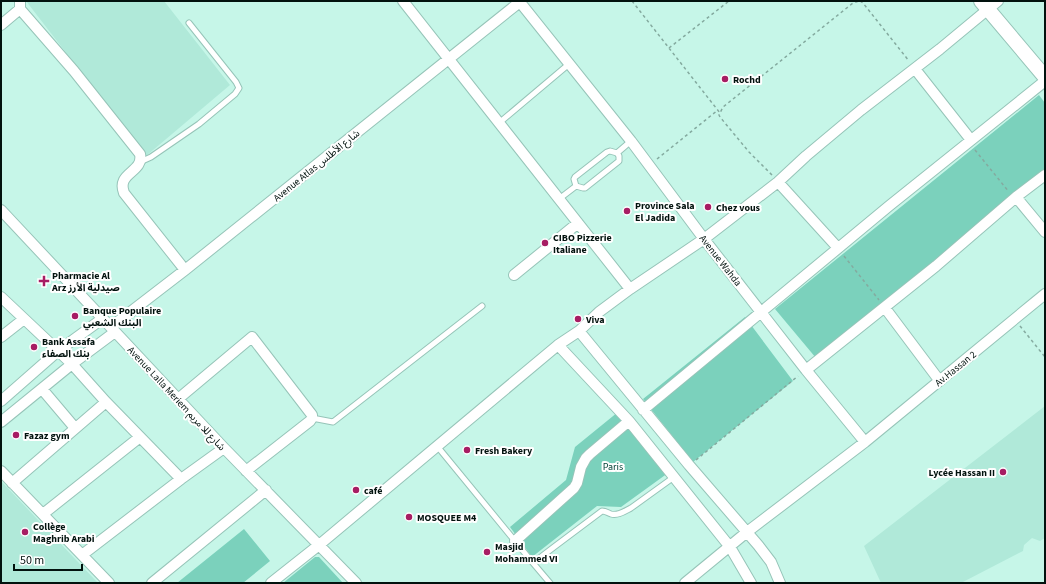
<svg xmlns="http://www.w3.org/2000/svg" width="1046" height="584" viewBox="0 0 1046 584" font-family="'Source Sans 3','Noto Sans Arabic',sans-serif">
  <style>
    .built { fill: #b0e9d9 }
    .green { fill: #7bd1bc }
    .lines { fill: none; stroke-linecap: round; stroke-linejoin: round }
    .lane-casing { stroke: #96c4b8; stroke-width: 7 }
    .street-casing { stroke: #96c4b8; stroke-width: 12 }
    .secondary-casing { stroke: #96c4b8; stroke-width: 16 }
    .path { stroke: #84aa9f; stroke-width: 1.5; stroke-dasharray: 3 3; stroke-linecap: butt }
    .lane { stroke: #fff; stroke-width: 5 }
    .street { stroke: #fff; stroke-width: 10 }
    .secondary { stroke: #fff; stroke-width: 14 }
    .poi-dot { fill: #a71d63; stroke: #fff; stroke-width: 1.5 }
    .labels { text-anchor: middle; stroke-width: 4; stroke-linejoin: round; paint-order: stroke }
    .poi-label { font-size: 10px; font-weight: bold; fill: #02120e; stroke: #fff; text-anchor: start }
    .street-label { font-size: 10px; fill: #02120e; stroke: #fff }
    .park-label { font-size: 10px; fill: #004236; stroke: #fff }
  </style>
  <rect width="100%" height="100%" fill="#c6f6e8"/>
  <path class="built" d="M26,1H164L230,85L146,156Z
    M1045,406V538L1040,541L1032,538L1024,545L1023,551L961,583H881L864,546Z
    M1,481L98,583H1Z"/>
  <path class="green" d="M1039,95L1045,103V178L816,358L775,309Z
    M745,317L793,381L693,462L643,399Z
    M618,412L668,473L621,507L597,506L532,557L510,527L566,480L575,447Z
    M244,529L270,561L243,583H177Z
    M315,557H319L343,583H283Z"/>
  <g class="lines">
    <g class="lane-casing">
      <path id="lane" d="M499,123L569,64
        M610,151L617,153L619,156V161L585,188H583L576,186L574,179L575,177L607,152Z
        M617,153L631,141
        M140,162L151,157L199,124L235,94L239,88L236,82L189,23
        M559,199L576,186
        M312,418L333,422L482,306
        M437,446L533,563
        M550,583L533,563L554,547L602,511C606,511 608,513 611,514C618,516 625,511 631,508L674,477"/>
    </g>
    <g class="street-casing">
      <path id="street" d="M20,1V9L74,71L140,154C144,173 116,172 124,193L185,270
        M403,1L630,289
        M519,1L631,141L704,239L806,370L865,442
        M1,25L20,9
        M915,69L971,140
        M778,182L838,248
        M1016,197L1045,232
        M1,210L224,448L356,583
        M514,275L578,223
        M1,297L72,364L106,402L181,479L224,448
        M885,308L939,380
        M111,327L185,270L521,1
        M579,331L689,465L758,545L771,562L780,583
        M1,337L24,319
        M558,345L629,421L730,547L751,583
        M806,370L936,266L1016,197L1045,175
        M42,389L75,428
        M178,399L252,337L312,415V418L310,421L246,471
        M1,401L58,351L102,319
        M643,410L889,206L1045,81
        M1,422L72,364L115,332
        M1,471L109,583
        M12,483L106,402
        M43,514L140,437
        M515,541L574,488L577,483L581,467L586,458L590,454L629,421
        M82,555L181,479
        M152,583L266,490
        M271,583L319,545L558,345L579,331L599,312L630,289L704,239L778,182L806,156L861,110L940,49L998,1
        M685,583L747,532L865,442L1045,294"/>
    </g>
    <g class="secondary-casing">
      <path id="secondary" d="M981,1L1045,77"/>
    </g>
    <path class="path" d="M632,1L720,113
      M860,1L863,3L909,61
      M669,48L729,1
      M975,150L1009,192
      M657,159L718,110
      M772,175L749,152L720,117L719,115L723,107L853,3L859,1
      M844,256L879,300
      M1020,326L1045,357
      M696,460L798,376"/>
    <use href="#lane" class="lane"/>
    <use href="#street" class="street"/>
    <use href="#secondary" class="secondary"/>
  </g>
  <g class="poi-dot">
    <circle cx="725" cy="79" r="4"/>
    <circle cx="708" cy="207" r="4"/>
    <circle cx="627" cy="211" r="4"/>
    <circle cx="545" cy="243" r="4"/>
    <path d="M42 275h4v4h4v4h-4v4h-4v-4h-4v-4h4z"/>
    <circle cx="75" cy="316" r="4"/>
    <circle cx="578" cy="319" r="4"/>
    <circle cx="34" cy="347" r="4"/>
    <circle cx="16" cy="435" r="4"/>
    <circle cx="467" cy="450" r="4"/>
    <circle cx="1003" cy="472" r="4"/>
    <circle cx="356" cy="490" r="4"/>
    <circle cx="409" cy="517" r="4"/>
    <circle cx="25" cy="532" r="4"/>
    <circle cx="487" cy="552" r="4"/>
  </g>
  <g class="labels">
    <g class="poi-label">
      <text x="733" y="83">Rochd</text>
      <text x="635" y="209">Province Sala<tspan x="635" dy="12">El Jadida</tspan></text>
      <text x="716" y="211">Chez vous</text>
      <text x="553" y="241">CIBO Pizzerie<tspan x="553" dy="12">Italiane</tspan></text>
      <text x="52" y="279">Pharmacie Al<tspan x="52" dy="12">Arz صيدلية الأرز</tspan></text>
      <text x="83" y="314">Banque Populaire<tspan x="83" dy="12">البنك الشعبي</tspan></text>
      <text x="586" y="323">Viva</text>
      <text x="42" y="345">Bank Assafa<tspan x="42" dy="12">بنك الصفاء</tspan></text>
      <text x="24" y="439">Fazaz gym</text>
      <text x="475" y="454">Fresh Bakery</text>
      <text x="995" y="476" text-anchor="end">Lycée Hassan II</text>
      <text x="364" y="494">café</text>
      <text x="417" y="521">MOSQUEE M4</text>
      <text x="33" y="530">Collège<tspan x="33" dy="12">Maghrib Arabi</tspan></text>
      <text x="495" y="550">Masjid<tspan x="495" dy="12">Mohammed VI</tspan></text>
    </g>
    <g class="street-label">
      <text transform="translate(316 165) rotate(-39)" y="4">Avenue Atlas شارع الأطلس</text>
      <text transform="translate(721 260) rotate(52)" y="4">Avenue Wahda</text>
      <text transform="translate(955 368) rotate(-39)" y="4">Av.Hassan 2</text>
      <text transform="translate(177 398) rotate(47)" y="4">Avenue Lalla Meriem شارع للا مريم</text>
    </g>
    <g class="park-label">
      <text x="613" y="470">Paris</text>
    </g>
  </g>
  <rect width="1046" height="584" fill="none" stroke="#02120e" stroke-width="4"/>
  <path d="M14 564v6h68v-6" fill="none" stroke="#02120e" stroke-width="2"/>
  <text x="20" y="564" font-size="12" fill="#02120e" stroke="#ffffff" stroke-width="3" paint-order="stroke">50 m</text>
</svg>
